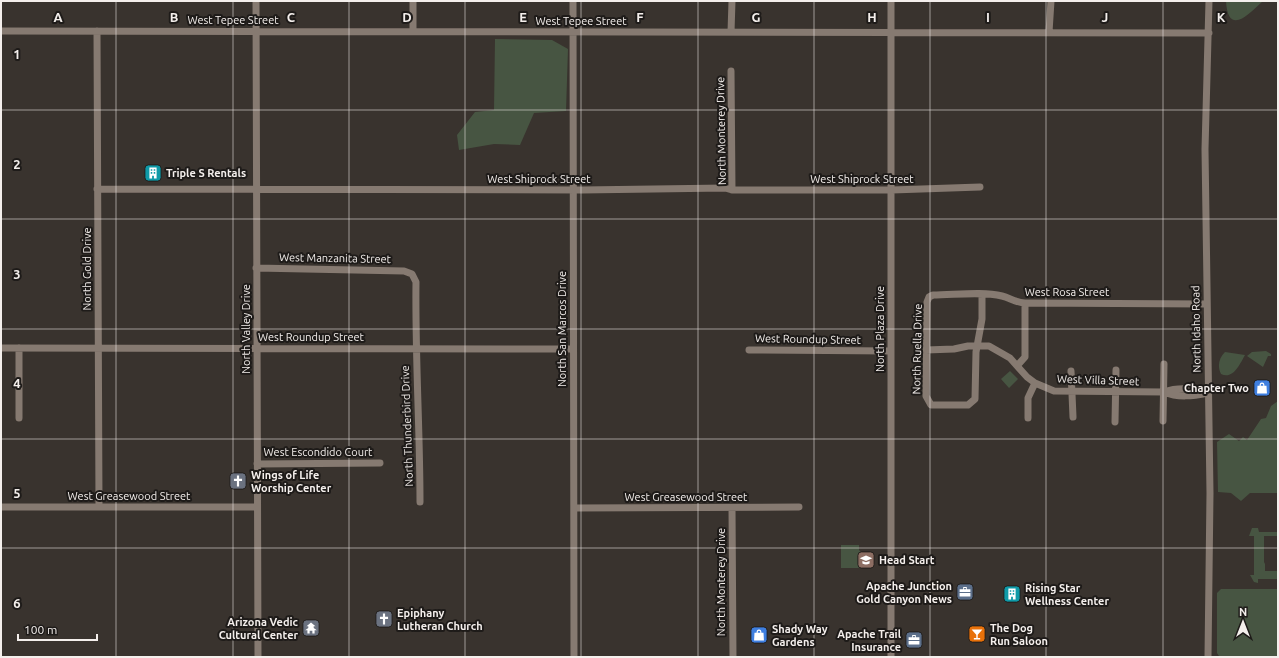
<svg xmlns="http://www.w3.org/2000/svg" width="1279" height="658" viewBox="0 0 1279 658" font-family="Ubuntu,sans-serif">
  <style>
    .green { fill: #475542 }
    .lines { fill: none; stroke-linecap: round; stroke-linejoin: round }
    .minor { stroke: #867a71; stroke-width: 7 }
    .grid { fill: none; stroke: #f4efec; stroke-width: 1; stroke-opacity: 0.55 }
    .labels { text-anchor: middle; stroke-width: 4; stroke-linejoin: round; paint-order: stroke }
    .street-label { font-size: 11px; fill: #f4efec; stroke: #1e1b19 }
    .poi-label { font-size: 11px; font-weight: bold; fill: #f4efec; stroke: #1e1b19; text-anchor: start }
    .grid-label { font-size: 13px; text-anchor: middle; font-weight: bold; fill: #f4efec; stroke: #1e1b19; stroke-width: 4; stroke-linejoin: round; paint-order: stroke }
  </style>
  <rect width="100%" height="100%" fill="#39332e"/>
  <path class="green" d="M1226,1H1263C1249,14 1228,37 1226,1Z
    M495,39L552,40L568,49L566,111L534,113L520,145L494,144L459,150L457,135L475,112L494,110Z
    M1266,351L1271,354V356H1268L1263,367L1247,356L1252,352Z
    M1225,352L1245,355C1240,364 1233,380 1221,374C1217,366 1219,358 1225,352Z
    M1010,371L1018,379L1009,388L1001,379Z
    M1278,401V493H1250L1241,501L1231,493L1218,492L1217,442L1229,434L1239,441L1243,437L1247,440L1261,419L1266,418L1271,406Z
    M1252,528H1258L1259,532H1278V536H1264V562L1265,564V571H1278V579H1258V583L1254,582L1250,575H1254V536H1249Z
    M841,545H859V550L862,553V568H841Z
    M1221,589H1278V657L1219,656L1217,653V593Z"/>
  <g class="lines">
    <path class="minor" d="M256,1L258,657
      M573,1L574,657
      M1,31L1209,33
      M97,31L99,507
      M413,31V1
      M731,32L732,1
      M1049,32L1051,1
      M731,71L732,190
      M97,189L582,190L725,188L732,190H892L980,187
      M256,268L404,271L412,274L416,282C415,356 420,429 420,502
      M982,295V319L976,352L975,399L968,405H931L926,396L927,302L929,297L933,295C954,295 983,291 1002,296C1010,298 1017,303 1025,303L1207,304
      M1,348L573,349
      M19,348V418
      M749,350L891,351
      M926,350L954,349L968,346H989L1010,358L1027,377L1035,383L1054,391L1164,392C1178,398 1193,396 1208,393
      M1017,366L1025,357V303
      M1071,371L1073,417
      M1164,392C1178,387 1191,388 1206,392
      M1028,418V398L1035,383
      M1163,421L1164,364
      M1115,422L1116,370
      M257,464L380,463
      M1,507H257
      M574,508L799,507
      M732,508L733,657
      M891,657V1
      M1208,657L1210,493L1205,149L1209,1"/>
  </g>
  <path class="grid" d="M116,1V657M233,1V657M349,1V657M465,1V657M581,1V657M698,1V657M814,1V657M930,1V657M1046,1V657M1163,1V657M1,110H1278M1,219H1278M1,329H1278M1,439H1278M1,548H1278"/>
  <defs>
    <g id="building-square" transform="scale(0.9)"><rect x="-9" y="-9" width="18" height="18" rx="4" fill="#0f9aa8" stroke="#1e1b19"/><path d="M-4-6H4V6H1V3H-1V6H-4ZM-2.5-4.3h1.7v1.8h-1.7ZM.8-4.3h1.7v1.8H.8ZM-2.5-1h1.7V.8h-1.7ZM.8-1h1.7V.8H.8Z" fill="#fff"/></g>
    <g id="shop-square" transform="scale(0.9)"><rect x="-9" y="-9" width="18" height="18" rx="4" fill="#3f7fe0" stroke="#1e1b19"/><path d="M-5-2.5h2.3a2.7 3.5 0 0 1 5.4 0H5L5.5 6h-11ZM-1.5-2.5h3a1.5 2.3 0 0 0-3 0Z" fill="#fff"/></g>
    <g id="church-square" transform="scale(0.9)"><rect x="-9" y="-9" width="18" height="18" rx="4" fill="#6b7280" stroke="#1e1b19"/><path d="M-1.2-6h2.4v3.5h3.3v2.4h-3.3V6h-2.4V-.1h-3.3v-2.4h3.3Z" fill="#fff"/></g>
    <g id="school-square" transform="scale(0.9)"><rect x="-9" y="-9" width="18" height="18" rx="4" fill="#8d6e63" stroke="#1e1b19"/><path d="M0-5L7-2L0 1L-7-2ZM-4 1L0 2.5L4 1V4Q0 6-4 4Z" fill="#fff"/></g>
    <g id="office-square" transform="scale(0.9)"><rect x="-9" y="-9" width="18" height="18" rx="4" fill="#5c6f8a" stroke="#1e1b19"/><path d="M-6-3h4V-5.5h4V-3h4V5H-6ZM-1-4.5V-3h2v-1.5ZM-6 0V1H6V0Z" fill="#fff"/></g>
    <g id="temple-square" transform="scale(0.9)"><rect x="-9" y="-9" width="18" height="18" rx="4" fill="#6b7280" stroke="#1e1b19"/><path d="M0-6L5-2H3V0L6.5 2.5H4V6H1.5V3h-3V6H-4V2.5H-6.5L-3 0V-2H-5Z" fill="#fff"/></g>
    <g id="bar-square" transform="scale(0.9)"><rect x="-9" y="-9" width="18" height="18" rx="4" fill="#e8710a" stroke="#1e1b19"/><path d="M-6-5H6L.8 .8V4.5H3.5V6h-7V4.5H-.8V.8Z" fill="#fff"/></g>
  </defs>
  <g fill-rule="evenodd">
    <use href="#building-square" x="153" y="173"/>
    <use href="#shop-square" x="1262" y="388"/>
    <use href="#church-square" x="238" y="481"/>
    <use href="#school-square" x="866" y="560"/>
    <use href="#office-square" x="965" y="592"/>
    <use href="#building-square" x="1012" y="594"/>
    <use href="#church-square" x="384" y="619"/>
    <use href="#temple-square" x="311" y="628"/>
    <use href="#bar-square" x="977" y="634"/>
    <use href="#shop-square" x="759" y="635"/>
    <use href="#office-square" x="914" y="640"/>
  </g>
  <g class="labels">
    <g class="street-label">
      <text x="233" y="24">West Tepee Street</text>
      <text x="581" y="25">West Tepee Street</text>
      <text transform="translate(721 131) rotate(-91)" y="4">North Monterey Drive</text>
      <text x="539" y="183">West Shiprock Street</text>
      <text x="862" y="183">West Shiprock Street</text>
      <text transform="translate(335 258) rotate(1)" y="4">West Manzanita Street</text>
      <text transform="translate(87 269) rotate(-90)" y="4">North Gold Drive</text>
      <text x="1067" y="296">West Rosa Street</text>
      <text transform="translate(246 329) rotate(-90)" y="4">North Valley Drive</text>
      <text transform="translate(562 329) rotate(-90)" y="4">North San Marcos Drive</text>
      <text transform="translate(880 329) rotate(-90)" y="4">North Plaza Drive</text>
      <text transform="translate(1196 329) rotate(-91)" y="4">North Idaho Road</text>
      <text x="311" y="341">West Roundup Street</text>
      <text transform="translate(808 339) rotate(1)" y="4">West Roundup Street</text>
      <text transform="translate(917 349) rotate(-89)" y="4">North Ruella Drive</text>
      <text transform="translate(1098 380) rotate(2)" y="4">West Villa Street</text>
      <text transform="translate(407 426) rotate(-92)" y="4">North Thunderbird Drive</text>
      <text x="318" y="456">West Escondido Court</text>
      <text x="129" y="500">West Greasewood Street</text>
      <text x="686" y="501">West Greasewood Street</text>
      <text transform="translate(721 582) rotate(-90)" y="4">North Monterey Drive</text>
    </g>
    <g class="poi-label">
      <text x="166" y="177">Triple S Rentals</text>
      <text x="1249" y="392" text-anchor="end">Chapter Two</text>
      <text x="251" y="479">Wings of Life<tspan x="251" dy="13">Worship Center</tspan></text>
      <text x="879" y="564">Head Start</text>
      <text x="952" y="590" text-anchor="end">Apache Junction<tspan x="952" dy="13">Gold Canyon News</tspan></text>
      <text x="1025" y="592">Rising Star<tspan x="1025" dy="13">Wellness Center</tspan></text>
      <text x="397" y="617">Epiphany<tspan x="397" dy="13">Lutheran Church</tspan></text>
      <text x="298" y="626" text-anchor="end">Arizona Vedic<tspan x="298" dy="13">Cultural Center</tspan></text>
      <text x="990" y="632">The Dog<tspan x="990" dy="13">Run Saloon</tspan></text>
      <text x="772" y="633">Shady Way<tspan x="772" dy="13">Gardens</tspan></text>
      <text x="901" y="638" text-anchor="end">Apache Trail<tspan x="901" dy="13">Insurance</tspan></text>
    </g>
  </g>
  <g class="grid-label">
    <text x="58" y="22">A</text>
    <text x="174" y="22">B</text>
    <text x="291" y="22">C</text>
    <text x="407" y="22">D</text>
    <text x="523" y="22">E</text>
    <text x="640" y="22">F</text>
    <text x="756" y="22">G</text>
    <text x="872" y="22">H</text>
    <text x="988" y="22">I</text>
    <text x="1105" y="22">J</text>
    <text x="1221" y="22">K</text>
    <text x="17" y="59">1</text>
    <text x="17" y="169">2</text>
    <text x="17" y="279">3</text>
    <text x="17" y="388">4</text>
    <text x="17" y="498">5</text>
    <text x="17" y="608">6</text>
  </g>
  <rect width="1279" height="658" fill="none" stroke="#f4efec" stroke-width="4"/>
  <g transform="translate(1243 622)" stroke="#1e1b19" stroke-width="3" paint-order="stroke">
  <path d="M0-3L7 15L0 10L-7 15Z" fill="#f4efec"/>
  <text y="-6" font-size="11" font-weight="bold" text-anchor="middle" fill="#f4efec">N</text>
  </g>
  <path d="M18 634v6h79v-6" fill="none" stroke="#f4efec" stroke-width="2"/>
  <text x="24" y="634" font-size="12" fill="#f4efec" stroke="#1e1b19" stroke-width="3" paint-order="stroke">100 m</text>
</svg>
